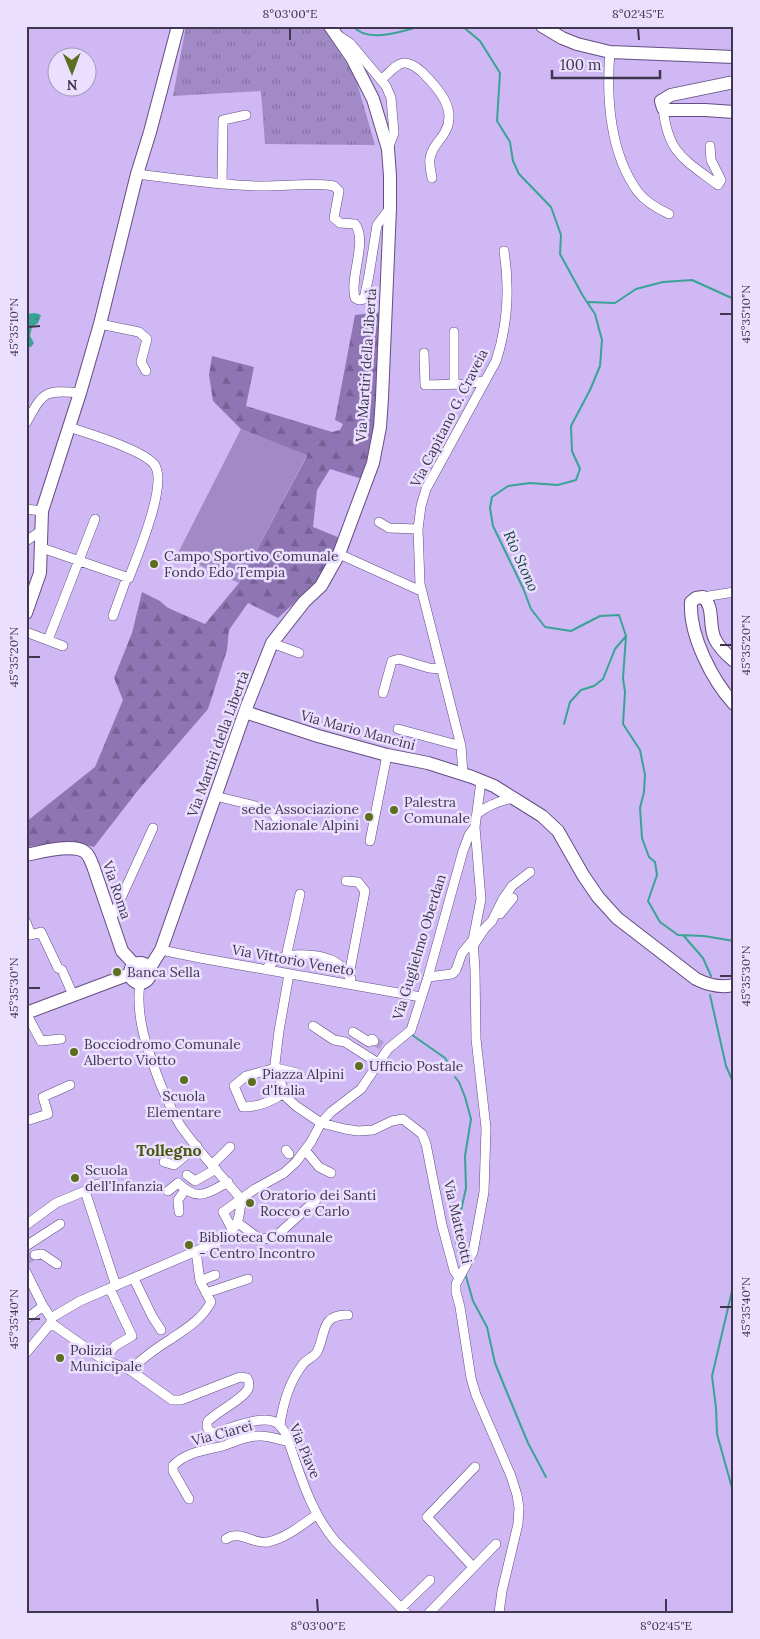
<svg xmlns="http://www.w3.org/2000/svg" width="760" height="1639" viewBox="0 0 760 1639" font-family="Lora,serif">
  <style>
    .grass { fill: url(#grass-tufts) }
    .forest { fill: url(#forest-firs) }
    .park { fill: #a28ac6 }
    .water { fill: url(#water-ripples) }
    .lines { fill: none; stroke-linecap: round; stroke-linejoin: round }
    .stream { stroke: #3aa395; stroke-width: 2 }
    .street-tunnel { stroke: #b29ed2; stroke-width: 9; stroke-dasharray: 9 4.5; stroke-linecap: butt }
    .street-casing { stroke: #634d82; stroke-width: 10 }
    .secondary-casing { stroke: #634d82; stroke-width: 14 }
    .street { stroke: #fff; stroke-width: 9 }
    .secondary { stroke: #fff; stroke-width: 12 }
    .ticks { fill: none; stroke: #40364f; stroke-width: 2 }
    .poi-dot { fill: #5b6f1e; stroke: #eadffe; stroke-width: 2 }
    .labels { text-anchor: middle; stroke-width: 5; stroke-linejoin: round; paint-order: stroke }
    .street-label { font-size: 14px; fill: #40364f; stroke: #eadffe }
    .poi-label { font-size: 14px; fill: #40364f; stroke: #eadffe; text-anchor: start }
    .water-label { font-size: 15px; font-style: italic; fill: #17453e; stroke: #eadffe }
    .quarter-label { font-size: 16px; font-weight: bold; fill: #48590c; stroke: #eadffe }
    .neatline { fill: none; stroke: #40364f; stroke-width: 2 }
    .ticks-label { font-size: 12px; text-anchor: middle; fill: #40364f }
  </style>
  <defs>
    <pattern id="grass-tufts" width="24" height="20" patternUnits="userSpaceOnUse" patternTransform="scale(1.25)"><rect width="24" height="20" fill="#a28ac6"/><path d="M3 7l-1-3M5 7V3M7 7l1-3M15 17l-1-3M17 17v-4M19 17l1-3" fill="none" stroke="#8572a3"/></pattern>
    <pattern id="forest-firs" width="22" height="20" patternUnits="userSpaceOnUse" patternTransform="scale(1.25)"><rect width="22" height="20" fill="#8f75b4"/><path d="M5 1l3.5 6h-7zM16 11l3.5 6h-7z" fill="#766195"/></pattern>
    <pattern id="water-ripples" width="26" height="14" patternUnits="userSpaceOnUse" patternTransform="scale(1.25)"><rect width="26" height="14" fill="#3aa395"/><path d="M2 4q2-2 4 0t4 0M15 11q2-2 4 0t4 0" fill="none" stroke="#32867c"/></pattern>
  </defs>
  <rect width="100%" height="100%" fill="#cfb8f3"/>
  <path class="grass" d="M186,26H322L355,76L375,145L265,144L261,91L173,96Z"/>
  <path class="forest" d="M381,312L376,429L362,479L330,469L317,490L313,527L340,538L317,582L278,618L248,603L229,630L227,650L208,709L139,789L94,847L72,841L26,847V822L95,767L123,700L114,678L132,633L142,592L160,601L168,608L205,624L239,583L307,456L241,429L213,401L209,375L212,356L254,367L246,406L332,432L340,430L343,424L335,420L355,315Z"/>
  <path class="park" d="M241,429L307,455L239,583L177,555Z"/>
  <path class="water" d="M35,313L41,315L38,323L32,327L30,336L34,343L31,347H26V314Z"/>
  <g class="lines">
    <path class="stream" d="M353,26C367,44 403,31 421,26
      M462,26L480,41L500,73L497,121L510,142L513,161L519,174L551,207L561,235L560,254L583,296L595,314L602,340L600,366L590,390L571,426L572,451L580,469L576,480L558,485L530,483L508,486L492,497L490,508L493,526L523,588L531,609L545,627L571,631L600,616L619,615L626,636L623,678L625,692L623,724L640,750L645,775L644,792L640,808L642,838L649,857L655,862L657,875L648,901L660,922L678,935L704,936L734,941
      M588,302L615,303L636,289L663,282L692,280L734,299
      M564,724L570,702L581,690L594,686L603,679L615,649L626,636
      M683,935L703,958L711,976
      M710,995L726,1066L734,1084
      M411,1034L415,1037L445,1058L449,1064
      M455,1077L459,1082L465,1097L471,1119L465,1156L466,1188L455,1238L462,1264
      M465,1273L473,1301L487,1327L495,1363L506,1390L528,1443L546,1477
      M734,1274L732,1291L712,1376L716,1408L717,1434L734,1495"/>
    <path class="street-tunnel" d="M374,1041L384,1047
      M26,1260L35,1255"/>
    <g class="street-casing">
      <path id="street" d="M339,36L350,43L386,86L391,98L394,133L388,149
        M610,52C606,98 610,154 638,192C646,202 658,209 669,214
        M381,80C397,66 402,54 422,72C437,87 458,109 445,132C440,141 431,148 430,159C429,164 431,172 432,178
        M663,108C668,154 684,159 718,185L721,180L711,160L710,146
        M137,174C177,179 217,185 257,186C282,187 309,182 334,186L339,191L334,218L340,223L355,224C368,241 349,278 355,298L359,300L364,299L369,275L377,225L390,208
        M222,184L223,120L246,115
        M100,324L139,332L147,339L141,362L146,371
        M454,332V384
        M424,353L425,385L466,384L484,381
        M26,423C43,393 43,389 80,393
        M26,509L42,511
        M379,522L389,528L418,529
        M26,541L41,531
        M42,548L129,578C137,556 169,482 154,464C141,449 89,434 69,427
        M339,554L421,591
        M703,597L734,592
        M113,616L127,577
        M26,632L63,646
        M48,640L95,519
        M272,643L299,653
        M383,693L392,661L399,659L429,668L441,669
        M398,729L461,746
        M463,774L461,746L420,584L418,529L421,506L426,489L496,361C508,324 510,289 504,251
        M215,796L252,805L273,813L281,825
        M477,814C488,805 499,801 513,798
        M475,827L481,899L473,940L475,970L476,1039L486,1128L484,1192L473,1252L456,1284V1292L460,1307L471,1378L476,1395L511,1476L517,1495L519,1508L518,1524L502,1591L499,1613
        M370,841L387,755
        M346,881L358,882L365,891L349,975
        M500,914L513,898
        M111,920L153,828
        M26,922L31,935L41,932L58,968L62,970L73,995
        M473,946L485,928L492,921L503,899L512,886L530,872
        M161,950L200,958L421,997
        M286,957L300,894
        M266,970C277,950 318,952 335,962C342,966 347,972 351,979
        M289,974L279,1031L275,1064L285,1096L296,1106L321,1123L345,1129L358,1131L373,1130L392,1121L403,1119L422,1134L426,1144L442,1225L454,1270L459,1278
        M428,977L452,974L456,970L462,953L473,940
        M26,1013L41,1041L61,1039
        M313,1026L334,1040L345,1042L378,1063
        M353,1032L369,1042L372,1039L374,1041
        M284,1093C271,1102 259,1107 243,1107L234,1086L246,1076L276,1068L297,1073
        M26,1121L48,1114L43,1097L70,1085
        M286,1150L289,1154
        M305,1150L319,1167L331,1173
        M164,1162L174,1165L197,1146
        M213,1164L230,1147
        M187,1175L195,1181L216,1169
        M85,1191L98,1184
        M168,1191L178,1183C198,1202 206,1194 228,1182
        M179,1212L178,1200L185,1190
        M238,1223L257,1237L262,1239L275,1237L316,1200
        M26,1225L56,1203L85,1191L116,1286
        M233,1231L223,1212L255,1189L284,1173L296,1162L311,1142L321,1123L331,1112L361,1089L388,1049L411,1030L428,977L463,851L469,835L475,827L481,781
        M26,1246L60,1224
        M35,1255L42,1254L57,1264
        M26,1272L43,1306L51,1318
        M134,1279L152,1316L161,1330
        M205,1279L215,1275
        M110,1289L132,1336L115,1346L111,1351
        M206,1293L248,1279
        M51,1318L80,1301L224,1239C238,1226 240,1218 241,1199C221,1175 198,1151 180,1125C172,1112 166,1097 160,1083C148,1051 135,1018 140,983
        M26,1319L43,1306
        M51,1323L102,1359L130,1370L172,1400H181L240,1377L247,1378C249,1382 250,1385 248,1389C242,1400 218,1411 208,1421C206,1426 207,1428 210,1432H217C231,1428 262,1415 275,1422C280,1424 283,1430 286,1434C299,1471 310,1512 336,1542L406,1613
        M26,1353L51,1323V1318
        M130,1370C142,1359 156,1348 171,1339C187,1328 202,1319 211,1302L200,1281L196,1251
        M280,1425C283,1403 289,1382 303,1364C307,1359 314,1357 317,1352C326,1335 320,1314 348,1315
        M189,1499L173,1471V1466C185,1452 207,1450 223,1446C235,1442 248,1435 261,1436C270,1436 279,1440 288,1441
        M226,1539C239,1529 254,1545 268,1542C286,1538 302,1525 316,1515
        M473,1567L427,1517L475,1467
        M401,1608L430,1580
        M429,1613L496,1544"/>
    </g>
    <g class="secondary-casing">
      <path id="secondary" d="M542,26L562,38L577,44L610,52L734,57
        M734,82L671,95L661,101L663,108L669,110H705L734,112
        M26,613L40,573L42,511L80,393L100,324L137,174L150,132L178,26
        M734,661C727,655 719,648 715,639C708,626 715,607 703,597L696,598L691,602C689,635 712,680 734,704
        M245,712L318,736L387,755L428,763L472,777L494,786L542,816L558,831L583,875L598,897L617,918L696,979C708,985 721,988 734,985
        M26,855C40,852 73,843 85,852C90,856 91,862 93,866L122,951L134,964
        M130 973a10 10 0 1 1 20 0a10 10 0 1 1-20 0Z
        M149,969L161,950L247,706L272,643L304,602L321,586L339,554L373,463L380,427L382,398L390,208V176L388,149L373,99L352,58L330,26
        M26,1013L130,974"/>
    </g>
    <use href="#street" class="street"/>
    <use href="#secondary" class="secondary"/>
  </g>
  <path class="ticks" d="M290,28V40M638,28L639,40M720,314H732M28,327L40,326M720,645H732M28,657H40M720,976H732M28,988H40M720,1307H732M28,1319H40M317,1599L318,1612M666,1599V1612"/>
  <g class="poi-dot">
    <circle cx="154" cy="564" r="5"/>
    <circle cx="394" cy="810" r="5"/>
    <circle cx="369" cy="817" r="5"/>
    <circle cx="117" cy="972" r="5"/>
    <circle cx="74" cy="1052" r="5"/>
    <circle cx="359" cy="1066" r="5"/>
    <circle cx="184" cy="1080" r="5"/>
    <circle cx="252" cy="1082" r="5"/>
    <circle cx="75" cy="1178" r="5"/>
    <circle cx="250" cy="1203" r="5"/>
    <circle cx="189" cy="1245" r="5"/>
    <circle cx="60" cy="1358" r="5"/>
  </g>
  <g class="labels">
    <g class="street-label">
      <text transform="translate(366 365) rotate(-86)" y="5">Via Martiri della Libertà</text>
      <text transform="translate(449 418) rotate(-63)" y="5">Via Capitano G. Craveia</text>
      <text transform="translate(358 730) rotate(15)" y="5">Via Mario Mancini</text>
      <text transform="translate(218 744) rotate(-70)" y="5">Via Martiri della Libertà</text>
      <text transform="translate(117 890) rotate(71)" y="5">Via Roma</text>
      <text transform="translate(419 947) rotate(-73)" y="5">Via Guglielmo Oberdan</text>
      <text transform="translate(293 960) rotate(10)" y="5">Via Vittorio Veneto</text>
      <text transform="translate(458 1222) rotate(77)" y="5">Via Matteotti</text>
      <text transform="translate(222 1433) rotate(-15)" y="5">Via Ciarei</text>
      <text transform="translate(305 1451) rotate(67)" y="5">Via Piave</text>
    </g>
    <g class="poi-label">
      <text x="164" y="561">Campo Sportivo Comunale<tspan x="164" dy="16">Fondo Edo Tempia</tspan></text>
      <text x="404" y="807">Palestra<tspan x="404" dy="16">Comunale</tspan></text>
      <text x="359" y="814" text-anchor="end">sede Associazione<tspan x="359" dy="16">Nazionale Alpini</tspan></text>
      <text x="127" y="977">Banca Sella</text>
      <text x="84" y="1049">Bocciodromo Comunale<tspan x="84" dy="16">Alberto Viotto</tspan></text>
      <text x="369" y="1071">Ufficio Postale</text>
      <text x="262" y="1079">Piazza Alpini<tspan x="262" dy="16">d'Italia</tspan></text>
      <text x="184" y="1101" text-anchor="middle">Scuola<tspan x="184" dy="16">Elementare</tspan></text>
      <text x="85" y="1175">Scuola<tspan x="85" dy="16">dell'Infanzia</tspan></text>
      <text x="260" y="1200">Oratorio dei Santi<tspan x="260" dy="16">Rocco e Carlo</tspan></text>
      <text x="199" y="1242">Biblioteca Comunale<tspan x="199" dy="16">- Centro Incontro</tspan></text>
      <text x="70" y="1355">Polizia<tspan x="70" dy="16">Municipale</tspan></text>
    </g>
    <g class="water-label">
      <text transform="translate(521 561) rotate(66)" y="5">Rio Stono</text>
    </g>
    <g class="quarter-label">
      <text x="169" y="1156">Tollegno</text>
    </g>
  </g>
  <rect width="760" height="1639" fill="none" stroke="#eadffe" stroke-width="55"/>
  <g transform="translate(72 72) rotate(179)"><circle r="24" fill="#eadffe" stroke="#a69bb8"/>
  <path d="M0-4L9 19L0 12L-9 19Z" fill="#5b6f1e"/>
  <text y="-8" font-size="14" font-weight="bold" text-anchor="middle" fill="#40364f">N</text>
  </g>
  <path d="M552 70v8h108v-8" fill="none" stroke="#40364f" stroke-width="2.5"/>
  <text x="560" y="70" font-size="15" fill="#40364f" stroke="#eadffe" stroke-width="4" paint-order="stroke">100 m</text>
  <rect x="28" y="28" width="704" height="1584" class="neatline"/>
  <g class="ticks-label">
    <text x="290" y="18">8°03'00"E</text>
    <text x="638" y="18">8°02'45"E</text>
    <text transform="translate(746 314) rotate(-90)" y="4">45°35'10"N</text>
    <text transform="translate(14 327) rotate(-90)" y="4">45°35'10"N</text>
    <text transform="translate(746 645) rotate(-90)" y="4">45°35'20"N</text>
    <text transform="translate(14 657) rotate(-90)" y="4">45°35'20"N</text>
    <text transform="translate(746 976) rotate(-90)" y="4">45°35'30"N</text>
    <text transform="translate(14 988) rotate(-90)" y="4">45°35'30"N</text>
    <text transform="translate(746 1307) rotate(-90)" y="4">45°35'40"N</text>
    <text transform="translate(14 1319) rotate(-90)" y="4">45°35'40"N</text>
    <text x="318" y="1630">8°03'00"E</text>
    <text x="666" y="1630">8°02'45"E</text>
  </g>
</svg>
